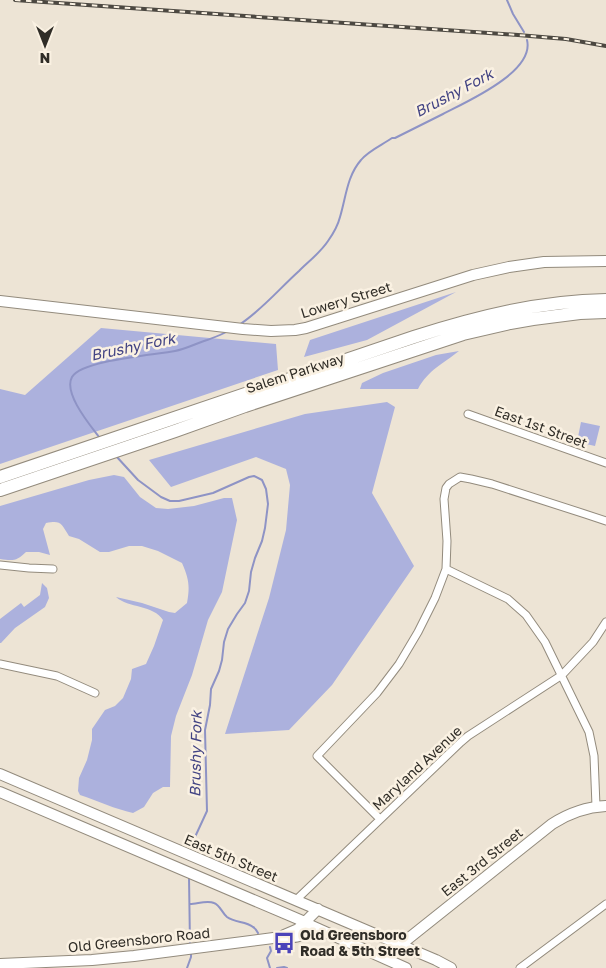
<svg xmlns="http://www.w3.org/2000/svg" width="606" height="968" viewBox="0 0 606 968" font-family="'Golos Text',sans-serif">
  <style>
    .green { fill: #acb1dd }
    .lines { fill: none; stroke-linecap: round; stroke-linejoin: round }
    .stream { stroke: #8e93c5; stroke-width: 2 }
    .street-casing { stroke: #938b7d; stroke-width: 9 }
    .secondary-casing { stroke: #938b7d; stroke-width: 12 }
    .highway-casing { stroke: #938b7d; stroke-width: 14 }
    .street { stroke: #fff; stroke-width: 7 }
    .secondary { stroke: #fff; stroke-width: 10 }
    .highway { stroke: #fff; stroke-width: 12 }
    .rail-casing { stroke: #4c4841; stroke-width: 4 }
    .rail { stroke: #faf1e2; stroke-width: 2; stroke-dasharray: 5.5; stroke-linecap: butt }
    .labels { text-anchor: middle; stroke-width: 5; stroke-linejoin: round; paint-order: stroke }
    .street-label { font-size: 14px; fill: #302d27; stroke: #faf1e2 }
    .poi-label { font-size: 14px; font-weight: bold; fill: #302d27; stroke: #faf1e2; text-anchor: start }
    .water-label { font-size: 15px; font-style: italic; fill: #424383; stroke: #faf1e2 }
  </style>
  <rect width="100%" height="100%" fill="#ede4d5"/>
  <path class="green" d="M456,292L367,340L304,357L310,340Z
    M101,328L276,344L278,370L0,464V389L25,395Z
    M459,351C443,364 428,370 418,389H360L362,383L383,373L436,355Z
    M387,402L395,407L372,493L414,566L332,685L289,730L225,734L269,598L286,530L290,485L286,469L256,457L171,487L149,460L305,414Z
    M581,422L600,426L595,446L577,442Z
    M114,475L124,477L140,497L156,508L168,509L194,506L224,498H232L237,520L222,592L208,620L192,675L176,716L171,736L170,787H163L153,793L144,807L133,813C115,809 98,801 80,795L78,791L79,778L87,760L92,740V729L105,710L115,706L123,698L131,679L132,669L146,664L154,646L163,620C154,605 128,608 116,597L142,603L169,612L175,613L187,603C190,586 189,579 182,563L158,551L142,546H129L109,552H100L79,539L69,536C61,523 61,520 46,523L43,529L50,555L39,552H26C17,561 13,561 0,559V506L89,480Z
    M42,583L47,588L49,598L45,607L15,628L1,643H0V619L21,603L24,607L40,595Z"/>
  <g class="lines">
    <path class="stream" d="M507,0L513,14L524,32
      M239,325C262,310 279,289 299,271C309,261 320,253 328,241C333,234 338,225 340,217C346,197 347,176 361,160C368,151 382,145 392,138H395C411,130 427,122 443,114C466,102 535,72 527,40
      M99,437C90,425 63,393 72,377C82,360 155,355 175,351C186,349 197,343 207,340C215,337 221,335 228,331
      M116,456L138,480L161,497L170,501H179L213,493L249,477L254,476L262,480L266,489L268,504L265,528L262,541L255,558L251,572L249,591L245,603L237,614L228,629L224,642L222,660L219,671L211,689L210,705L205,730L207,811L195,837L191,853
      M189,877L190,945
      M190,904C197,904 207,900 214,903C220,905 222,913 227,917C235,923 246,921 253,927C255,928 257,931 258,933
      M187,968L191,957V952
      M270,968L267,958L271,951L270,947
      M277,968L284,967L287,968"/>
    <g class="street-casing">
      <path id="street" d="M468,414L606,463
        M0,565L29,568L53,569
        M446,569L508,599L526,615L545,642L589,732L594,756L596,806
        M0,664L57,676L95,693
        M380,819L317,756L377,693L399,664L418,632L435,598L446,569L447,541L444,499L446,488L449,484L460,477L471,479L492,484L585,514L606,521
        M296,900L461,742L468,736L562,675L593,642L606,622
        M520,968L606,904"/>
    </g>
    <g class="secondary-casing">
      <path id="secondary" d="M0,301L243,329L271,331L295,330L306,328L473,275L509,267L544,262L606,261
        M0,774L436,960L451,968
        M0,792L305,922L312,926L406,968
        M284,935L298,929L318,909
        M384,958L552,824C569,813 586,807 606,806
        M0,964L92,960L134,956L281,937C298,938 299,938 312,926"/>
    </g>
    <g class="highway-casing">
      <path id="highway" d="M0,477L414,337C476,317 540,301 606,300
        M0,490L175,431L245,406L463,334L510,323L533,319L580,313L606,312"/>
    </g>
    <use href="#street" class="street"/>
    <use href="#secondary" class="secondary"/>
    <use href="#highway" class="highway"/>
    <g class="rail-casing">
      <path id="rail" d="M15,0L518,35L566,39L606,46"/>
    </g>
    <use href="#rail" class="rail"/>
  </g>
  <defs>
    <g id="bus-bare" transform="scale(1.725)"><path d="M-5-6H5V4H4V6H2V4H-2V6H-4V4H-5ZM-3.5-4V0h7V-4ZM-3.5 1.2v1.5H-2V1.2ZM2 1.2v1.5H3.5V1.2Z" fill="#4b43b9" stroke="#faf1e2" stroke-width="2.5" paint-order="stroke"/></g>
  </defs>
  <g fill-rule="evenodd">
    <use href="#bus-bare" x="284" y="943"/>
  </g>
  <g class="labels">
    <g class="street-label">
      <text transform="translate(346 300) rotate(-17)" y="5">Lowery Street</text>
      <text transform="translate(295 373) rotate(-18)" y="5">Salem Parkway</text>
      <text transform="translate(541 427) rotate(20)" y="5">East 1st Street</text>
      <text transform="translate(417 768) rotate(-43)" y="5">Maryland Avenue</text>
      <text transform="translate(231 858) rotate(23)" y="5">East 5th Street</text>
      <text transform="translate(482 862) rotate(-39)" y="5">East 3rd Street</text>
      <text transform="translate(139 940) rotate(-6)" y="5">Old Greensboro Road</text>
    </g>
    <g class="poi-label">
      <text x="300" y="940">Old Greensboro<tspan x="300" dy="16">Road &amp; 5th Street</tspan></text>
    </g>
    <g class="water-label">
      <text transform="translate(454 93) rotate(-28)" y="5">Brushy Fork</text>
      <text transform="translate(133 347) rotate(-12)" y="5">Brushy Fork</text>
      <text transform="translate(196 754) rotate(-89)" y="5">Brushy Fork</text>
    </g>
  </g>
  <g transform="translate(45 45) rotate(180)" stroke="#faf1e2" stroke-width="4" paint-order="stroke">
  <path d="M0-4L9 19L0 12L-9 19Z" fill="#302d27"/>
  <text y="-8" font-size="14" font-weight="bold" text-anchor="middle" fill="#302d27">N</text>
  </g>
</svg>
